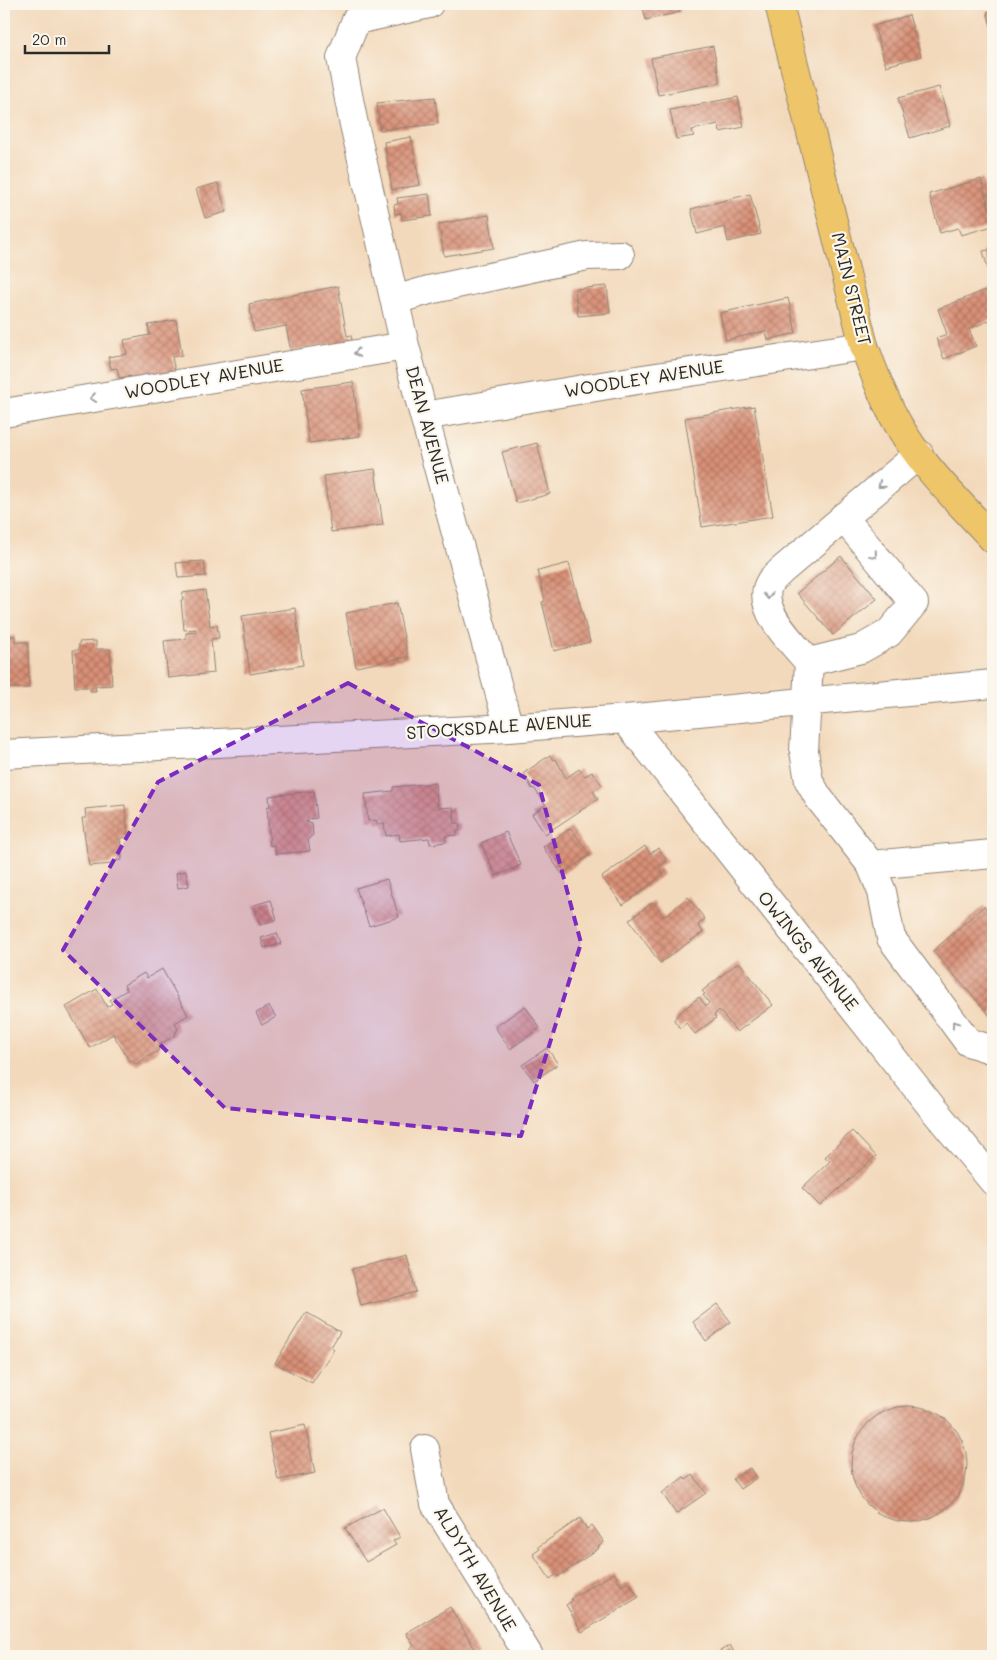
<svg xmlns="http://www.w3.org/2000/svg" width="997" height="1660" viewBox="0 0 997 1660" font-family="Mali,sans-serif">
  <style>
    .building { fill: url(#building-cross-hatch) }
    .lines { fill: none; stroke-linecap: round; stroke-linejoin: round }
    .minor-casing { stroke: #8f8273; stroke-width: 30 }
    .major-casing { stroke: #8f8273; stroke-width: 30 }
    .minor { stroke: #fff; stroke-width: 28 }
    .major { stroke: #eec569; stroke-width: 28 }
    .oneway { stroke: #a0a0a0 }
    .marked { fill: #7b2cbf; fill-opacity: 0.2; stroke: #7b2cbf; stroke-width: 4; stroke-dasharray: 10 6; stroke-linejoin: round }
    .labels { text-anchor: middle; stroke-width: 4.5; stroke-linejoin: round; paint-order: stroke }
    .street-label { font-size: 18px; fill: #2b2b2b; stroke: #fbf7ec }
  </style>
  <defs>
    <pattern id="building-cross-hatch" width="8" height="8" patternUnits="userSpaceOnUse" patternTransform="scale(1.25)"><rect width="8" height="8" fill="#d99077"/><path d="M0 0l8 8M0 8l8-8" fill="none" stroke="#b07662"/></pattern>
  </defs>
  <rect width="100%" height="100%" fill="#fbf7ec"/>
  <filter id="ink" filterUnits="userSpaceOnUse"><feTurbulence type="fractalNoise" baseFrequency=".02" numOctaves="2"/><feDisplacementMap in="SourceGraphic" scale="10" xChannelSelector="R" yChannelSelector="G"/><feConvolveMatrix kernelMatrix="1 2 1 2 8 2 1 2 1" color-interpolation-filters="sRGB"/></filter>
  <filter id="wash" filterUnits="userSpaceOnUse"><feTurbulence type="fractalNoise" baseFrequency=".0096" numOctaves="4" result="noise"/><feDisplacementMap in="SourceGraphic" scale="20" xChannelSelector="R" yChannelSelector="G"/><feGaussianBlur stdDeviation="1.12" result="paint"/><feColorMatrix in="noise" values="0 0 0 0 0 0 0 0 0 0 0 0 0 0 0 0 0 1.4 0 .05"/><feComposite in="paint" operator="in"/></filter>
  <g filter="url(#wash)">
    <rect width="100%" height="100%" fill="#f3d9bb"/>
    <g id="blocks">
      <path class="building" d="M642,4H678L680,12L646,20Z
        M993,10V33L987,12Z
        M909,15L921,56L886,66L874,26Z
        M713,46L720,83L658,95L651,58Z
        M939,87L950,126L910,138L898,98Z
        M435,97L438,124L380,130L377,103Z
        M738,97L744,127L720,132L718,124L692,130L694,136L676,139L670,110Z
        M411,137L420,185L392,190L384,142Z
        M981,179L989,208L993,207V226L961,235L958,228L940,233L929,194Z
        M218,183L226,212L205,218L196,189Z
        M429,194L432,216L402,220L401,213L395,214L394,205L398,204L397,198Z
        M750,194L761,234L728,242L725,227L697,234L691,209Z
        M489,215L494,248L444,256L439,224Z
        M993,249V268L988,269L983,251Z
        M338,286L347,336L351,335L352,340L291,352L286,326L254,332L249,304Z
        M607,286L610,313L578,316L575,289Z
        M991,288L993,319L969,329L976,346L944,359L936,338L947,334L938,309Z
        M788,298L796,333L768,340L766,331L726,340L720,313Z
        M176,320L182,355L172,357L175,372L132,380L131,376L119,378L117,368L111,369L108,357L127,354L124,340L150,335L148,325Z
        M353,382L360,436L309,443L302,389Z
        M754,406L773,516L702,527L685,418Z
        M537,443L550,494L516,503L502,452Z
        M375,469L383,525L331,532L324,476Z
        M841,556L877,599L833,635L797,593Z
        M204,561L206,576L178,578L176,563Z
        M569,563L590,642L554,651L542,602L545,601L538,571Z
        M205,590L210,626L217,625L219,638L211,639L214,673L168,678L164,641L186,639V633L196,632V629L184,630L181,600H183L182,593Z
        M397,603L408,657L356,667L346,613Z
        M295,608L303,665L250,674L242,616Z
        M4,636H15V642H28L29,688H4Z
        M96,641V649H110L112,685L95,686L96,691H90V687H75L73,650H79V642Z
        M550,755L554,760L556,759L566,778L579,769L585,776L592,772L602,785L593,791L598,799L545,834L532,814L546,805L534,788L532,789L524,773Z
        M435,783L438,808L453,807L455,823H459L460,831H457V835L445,836L446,842L430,844L429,838L400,841L399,834L386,836L384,823L377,824L376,820L368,821L365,794L393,791V787Z
        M314,791L317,818L308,819V822H306L312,824L313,835L308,839L310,851L276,854L274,845L270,846L267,807L270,806L269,796Z
        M125,805L128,837L120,838L122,860L112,861V864L89,866L82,818H86L85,809Z
        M571,828L590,855L562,874L543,847Z
        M506,832L521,865L496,876L481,843Z
        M645,846L650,854L658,848L667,861L659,867L664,874L623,905L602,877Z
        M186,871L189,886L178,888L176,873Z
        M387,879L399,917L369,926L356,888Z
        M688,897L705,919L698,925L703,932L660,963L629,920L653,902L664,917Z
        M271,900L277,919L260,925L254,905Z
        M984,906L993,916V1019L933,951Z
        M277,933L281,944L264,948L261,938Z
        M739,962L773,1005L737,1032L719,1010L714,1015L716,1018L695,1034L686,1023L680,1028L674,1020L678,1014L699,997L706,1006L709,1003L703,995L705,994L702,991Z
        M162,969L188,1015L175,1023L178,1029L174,1036L159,1045L158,1051L136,1064L128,1059L113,1034L90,1048L66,1007L97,989L107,1007L112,1004L110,1000L127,990L124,985L144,973L147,978Z
        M269,1006L276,1017L262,1025L256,1013Z
        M525,1006L540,1028L510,1049L495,1027Z
        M547,1048L558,1064L534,1081L522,1065Z
        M852,1131L876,1156L820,1206L802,1188L830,1161L825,1157Z
        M407,1255L416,1292L361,1306L352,1269Z
        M717,1304L731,1322L706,1341L693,1322Z
        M306,1312L340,1332L331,1347L334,1349L312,1383L275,1363Z
        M851 1464a58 58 0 1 1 116 0a58 58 0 1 1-116 0Z
        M305,1425L315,1473L278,1480L268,1433Z
        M750,1468L756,1478L740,1489L733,1479Z
        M693,1475L706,1493L676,1514L662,1493L684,1477L686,1480Z
        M383,1508L400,1537L393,1541L396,1545L366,1562L345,1528Z
        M580,1518L587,1529L592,1525L604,1542L598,1547L599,1548L558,1577L557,1574L550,1579L533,1554L540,1549L538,1547Z
        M614,1573L622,1586L629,1582L639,1597L582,1632L566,1605L572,1601L571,1598Z
        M450,1607L479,1656H412L409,1650L414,1646L406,1633Z
        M730,1645L736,1656H712Z"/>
    </g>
  </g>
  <g filter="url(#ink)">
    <use href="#blocks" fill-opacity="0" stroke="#8f8273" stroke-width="1"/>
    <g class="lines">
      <g class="minor-casing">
        <path id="minor" d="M429,4L356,20L341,58L353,120L405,346L509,728
          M395,300L429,290L587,256L620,255
          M4,413L405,346
          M424,416L643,379L864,346
          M919,454L781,571C778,575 772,578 770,582C754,607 794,645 809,662L804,751L809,781L818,797L871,865L993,854
          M809,662L861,649L889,633L914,603L843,517
          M625,719L934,1110L993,1181
          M4,754L509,728L625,719L993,684
          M871,865L882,892L891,938L968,1042L993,1050
          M425,1449L435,1504L529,1656"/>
      </g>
      <g class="major-casing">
        <path id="major" d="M779,4L864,346C874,372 883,399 898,424C922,467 960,503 993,539"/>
      </g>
      <use href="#minor" class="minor"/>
      <use href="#major" class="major"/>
    </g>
    <defs><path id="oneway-chevron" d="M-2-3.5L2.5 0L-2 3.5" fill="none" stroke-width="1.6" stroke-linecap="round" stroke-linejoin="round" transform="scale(1.25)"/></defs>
    <g class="oneway">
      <use href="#oneway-chevron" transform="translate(357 353) rotate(171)"/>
      <use href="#oneway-chevron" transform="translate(93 398) rotate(172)"/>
      <use href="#oneway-chevron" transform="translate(881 485) rotate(140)"/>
      <use href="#oneway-chevron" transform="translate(874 555) rotate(50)"/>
      <use href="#oneway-chevron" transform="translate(768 596) rotate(89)"/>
      <use href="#oneway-chevron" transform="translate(955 1024) rotate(-126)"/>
    </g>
  </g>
  <path class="marked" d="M348,683L539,785L581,943L521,1136L225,1108L63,950L158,782Z"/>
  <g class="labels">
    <g class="street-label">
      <text transform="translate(851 289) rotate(76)" y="6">MAIN STREET</text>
      <text transform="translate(204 379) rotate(-10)" y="6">WOODLEY AVENUE</text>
      <text transform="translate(644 379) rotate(-9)" y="6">WOODLEY AVENUE</text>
      <text transform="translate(427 425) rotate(75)" y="6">DEAN AVENUE</text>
      <text transform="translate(499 727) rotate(-4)" y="6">STOCKSDALE AVENUE</text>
      <text transform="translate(808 951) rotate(51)" y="6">OWINGS AVENUE</text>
      <text transform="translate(475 1569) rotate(59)" y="6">ALDYTH AVENUE</text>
    </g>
  </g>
  <rect width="997" height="1660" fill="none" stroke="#fbf7ec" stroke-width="20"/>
  <path d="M25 45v8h84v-8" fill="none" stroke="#2b2b2b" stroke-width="2.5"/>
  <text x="32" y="45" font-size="15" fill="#2b2b2b" stroke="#fbf7ec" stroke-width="4" paint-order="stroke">20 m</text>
</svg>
